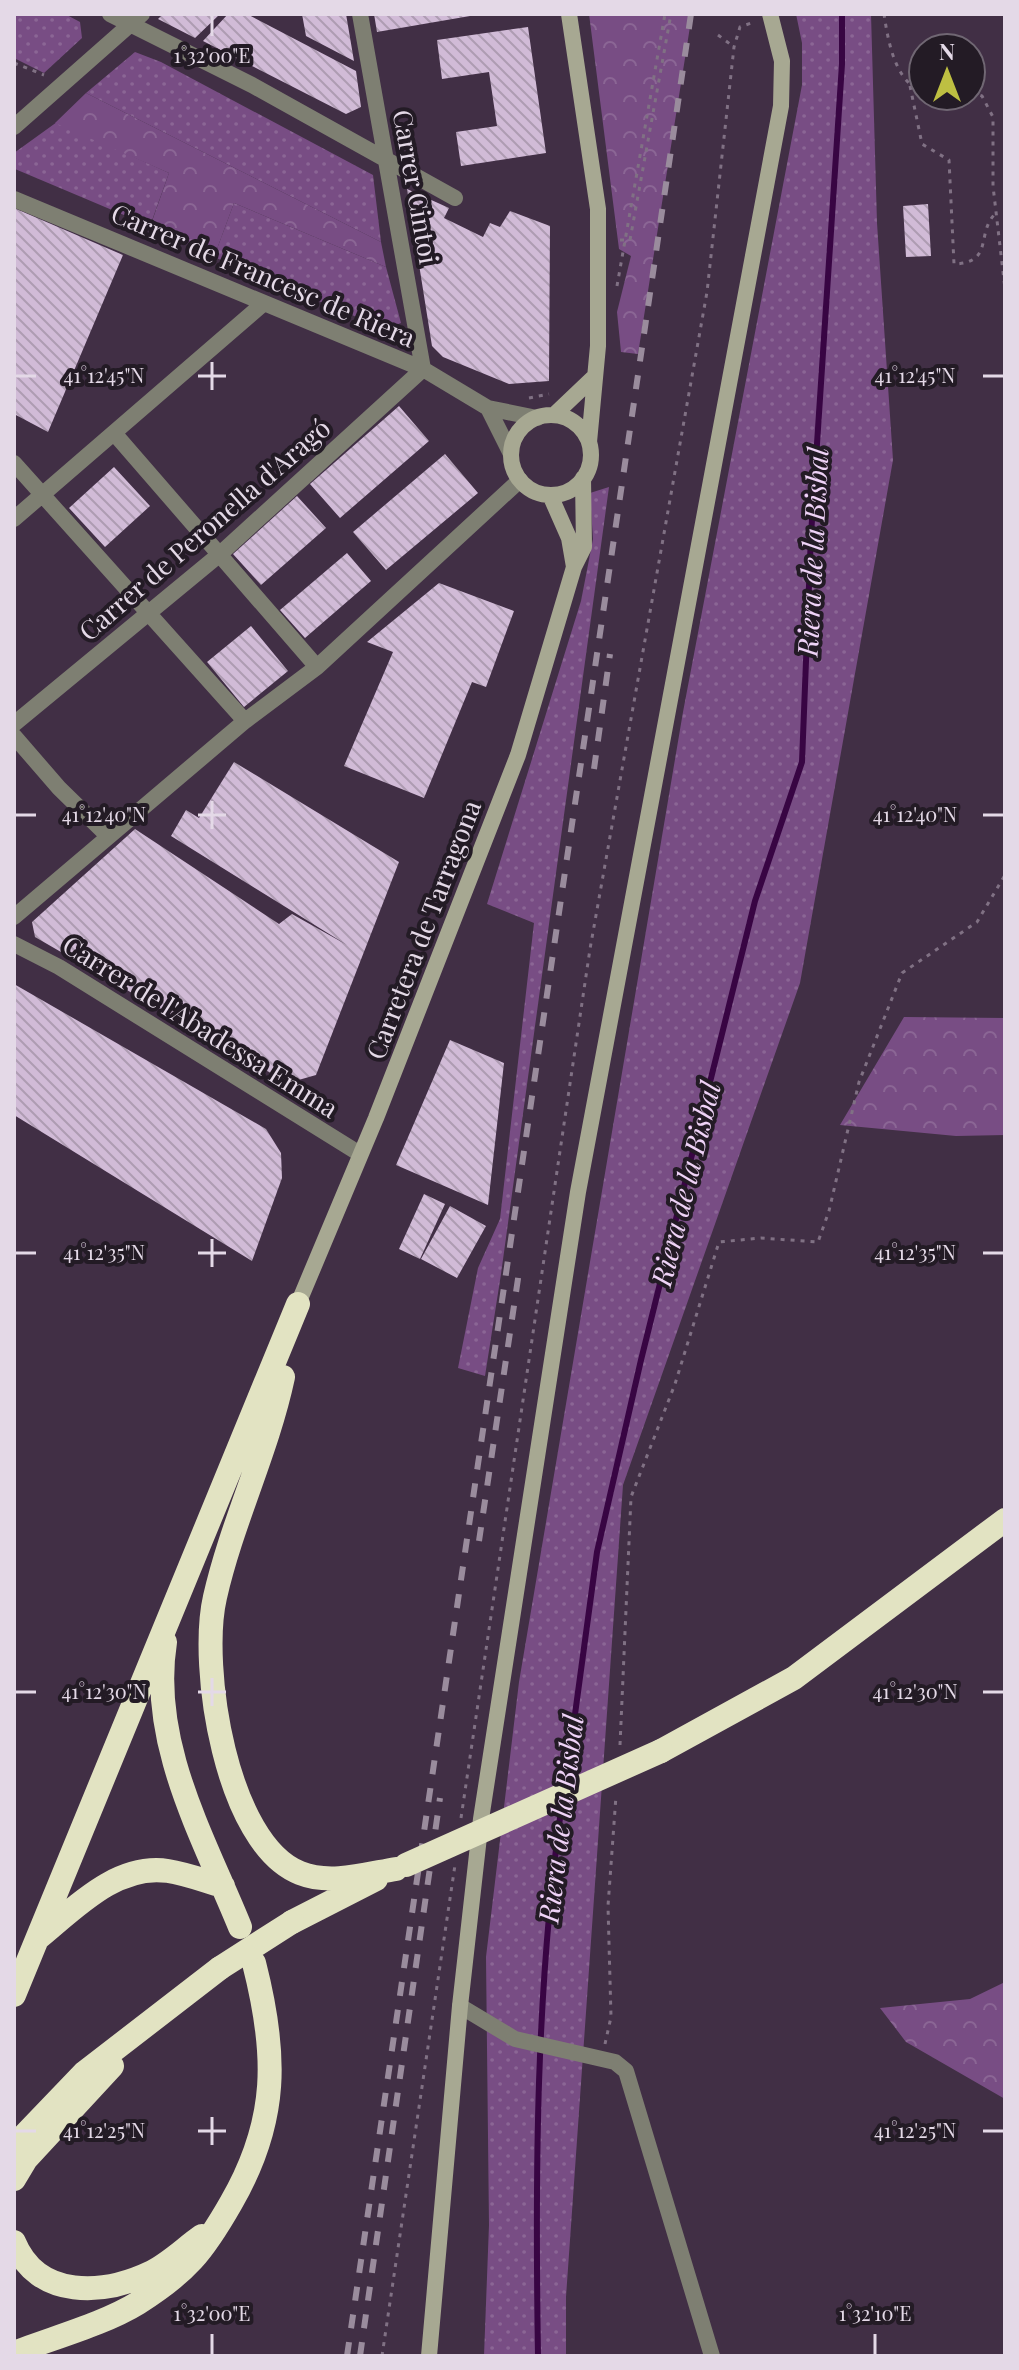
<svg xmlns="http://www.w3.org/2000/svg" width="1019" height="2370" viewBox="0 0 1019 2370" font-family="'Playfair Display',serif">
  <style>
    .grass { fill: url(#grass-dots) }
    .forest { fill: url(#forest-crowns) }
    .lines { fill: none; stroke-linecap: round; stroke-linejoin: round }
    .stream { stroke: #380543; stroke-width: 6 }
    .building { fill: url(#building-back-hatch) }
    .path { stroke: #807184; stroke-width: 3; stroke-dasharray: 4 6; stroke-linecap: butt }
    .street { stroke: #7e7f72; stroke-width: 16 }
    .secondary { stroke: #a7a892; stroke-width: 16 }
    .highway { stroke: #e2e3c2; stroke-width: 24 }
    .rail { stroke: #9a8c9d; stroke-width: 6; stroke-dasharray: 14 14; stroke-linecap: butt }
    .highway-bridge { stroke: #e2e3c2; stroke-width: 24 }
    .ticks { fill: none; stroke: #e4d9e7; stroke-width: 3 }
    .labels { text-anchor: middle; stroke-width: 8; stroke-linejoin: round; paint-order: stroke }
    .street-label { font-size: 26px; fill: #e4d9e7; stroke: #231b25 }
    .water-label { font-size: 28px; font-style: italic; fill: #efd3f7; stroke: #231b25 }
    .ticks-label { font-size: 20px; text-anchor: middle; fill: #e4d9e7; stroke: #231b25; stroke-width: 8; stroke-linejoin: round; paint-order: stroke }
  </style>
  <defs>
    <pattern id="grass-dots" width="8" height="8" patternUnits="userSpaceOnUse" patternTransform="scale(2)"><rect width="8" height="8" fill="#784d84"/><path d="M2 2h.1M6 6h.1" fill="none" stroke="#8b6695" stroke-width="1.8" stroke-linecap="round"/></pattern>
    <pattern id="forest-crowns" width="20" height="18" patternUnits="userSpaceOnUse" patternTransform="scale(2)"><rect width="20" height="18" fill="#784d84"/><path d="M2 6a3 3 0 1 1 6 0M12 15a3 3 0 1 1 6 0" fill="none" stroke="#8b6695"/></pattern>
    <pattern id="building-back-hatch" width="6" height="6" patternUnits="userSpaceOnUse" patternTransform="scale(2)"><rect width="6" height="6" fill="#d1bbd7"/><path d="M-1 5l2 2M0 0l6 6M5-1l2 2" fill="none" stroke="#ae9cb2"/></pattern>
  </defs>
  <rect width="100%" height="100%" fill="#412f45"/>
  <path class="grass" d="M14,14H65L80,22L82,38L44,73L14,58Z
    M796,14H871L877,223L893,460L800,983L623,1485L566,2297V2356H484L489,2225L486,1957L519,1682L683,712L802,85V43Z
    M135,52L161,62L373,175L381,242L86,93Z
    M57,122L169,173L150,226L15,169L14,153Z
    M234,203L386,267L401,323L385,329L214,257Z
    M609,487L501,1274L485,1376L458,1368L478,1268L500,1219L534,923L487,904L581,601L593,539L590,493Z"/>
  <path class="forest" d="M589,14H692L638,354L621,352L617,312L631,256L619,249Z
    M86,93L381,242L386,267L234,203L214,257L150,227L169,173L55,123Z
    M904,1017L1005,1018V1135L956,1136L840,1125Z
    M1005,1982V2099L906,2042L880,2008L970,1999Z"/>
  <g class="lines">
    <path class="stream" d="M565,1788L597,1552L641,1360L755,901L802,762L811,535L842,64V14
      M538,2356C535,2171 536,1987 562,1803"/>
  </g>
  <path class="building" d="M163,14H220L195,38L158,19Z
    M228,14H247L356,71L361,107L346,114L203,41Z
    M302,14H346L354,61L306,36Z
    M374,14H470V16L377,32Z
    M528,27L546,153L461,166L456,132L497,126L489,72L442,79L437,40Z
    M407,189L449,208L444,218L483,237L490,223L500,227L510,211L550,226L549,381L509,384L443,357L432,346Z
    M928,204L931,256L906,257L903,206Z
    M14,208L123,255L48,432L14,414Z
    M399,406L429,441L340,518L310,484Z
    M445,454L478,493L386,570L353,532Z
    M114,467L150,506L105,547L69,508Z
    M297,496L326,528L261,585L233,554Z
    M347,553L371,581L305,638L280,610Z
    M439,583L514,611L486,687L472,682L424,798L344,766L393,652L367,642Z
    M251,626L288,671L244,707L207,662Z
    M234,762L399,862L316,1075L288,1083L35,937L32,922L135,829L279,924L292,914L347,945L171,836L186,810L199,818Z
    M14,984L266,1129L281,1153L282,1178L252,1261L14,1115Z
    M450,1040L504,1063L488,1205L396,1165Z
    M424,1194L445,1204L420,1259L399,1249Z
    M450,1206L486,1226L457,1278L421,1259Z"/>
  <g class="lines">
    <path class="path" d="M884,14C888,41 895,82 923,92
      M718,35L734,47
      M14,63L44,75
      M910,86L922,144L949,160L954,264C994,263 976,233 995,214
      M971,92L982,96L993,117V186L1005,289
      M620,240H630L671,14
      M617,286L665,14
      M529,398L549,394
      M620,1745L631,1497L675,1384L719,1242L761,1238L818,1242L829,1211L859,1082L902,973L977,922L1005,875
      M461,1818L590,949L707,292L734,47L740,27L754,22
      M605,2044L611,2017L608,1906L616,1796
      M382,2356L455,1865"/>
    <path class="street" d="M110,14L252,85L455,198
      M14,127L142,14
      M14,199L423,369L488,408L537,418
      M488,408L511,454
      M114,433L317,667
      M14,463L245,721
      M14,519L264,303
      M14,724L220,554L423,369L360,14
      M14,736L59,788L107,835
      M14,917L245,721L317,667L520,480
      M14,944L59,967L360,1154
      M460,2006L515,2039L615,2062L626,2071L712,2356"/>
    <path class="secondary" d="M569,14L598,209V346L589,442
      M554,415L595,376
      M511 455a40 40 0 1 1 80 0a40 40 0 1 1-80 0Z
      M550,495L569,538L574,567
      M298,1304L376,1118L518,755L574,567L584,547L583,478
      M429,2356L460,2006L481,1819L578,1192L781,106L782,61L770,14"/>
    <path class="highway" d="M283,1377C267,1452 232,1522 215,1597C199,1666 226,1844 300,1873C330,1885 366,1874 396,1869
      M165,1642C149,1743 203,1836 240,1927
      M661,1751L794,1678L1005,1520
      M292,1922L376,1879
      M37,1939C73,1910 116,1863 168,1871C187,1874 205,1881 223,1886
      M14,1995L298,1304
      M14,2146L84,2073L220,1968
      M14,2179L26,2159L112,2066
      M14,2242C38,2300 104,2295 152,2272C170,2263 186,2247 202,2236
      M14,2353C52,2338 104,2324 138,2303C187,2272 203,2252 231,2203C279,2120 277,2053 254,1963"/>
    <path class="rail" d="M594,769L610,654
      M479,1541L519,1272
      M347,2356L691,14
      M360,2356L440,1798"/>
    <path class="highway-bridge" d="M406,1865L661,1751
      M220,1968L292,1922"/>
  </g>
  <path class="ticks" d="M212,16V36M212,362V390M16,376H36M198,376H226M983,376H1003M212,801V829M16,815H36M198,815H226M983,815H1003M212,1239V1267M16,1253H36M198,1253H226M983,1253H1003M212,1678V1706M16,1692H36M198,1692H226M983,1692H1003M212,2117V2145M16,2131H36M198,2131H226M983,2131H1003M212,2334V2354M875,2334V2354"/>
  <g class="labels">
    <g class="street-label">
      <text transform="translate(415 187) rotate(80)" y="9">Carrer Cintoi</text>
      <text transform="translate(263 276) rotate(23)" y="9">Carrer de Francesc de Riera</text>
      <text transform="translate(205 530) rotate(-41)" y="9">Carrer de Peronella d'Aragó</text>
      <text transform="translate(424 930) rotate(-69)" y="9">Carretera de Tarragona</text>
      <text transform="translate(200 1027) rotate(32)" y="9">Carrer de l'Abadessa Emma</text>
    </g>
    <g class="water-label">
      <text transform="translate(813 552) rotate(-87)" y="10">Riera de la Bisbal</text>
      <text transform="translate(686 1184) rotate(-76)" y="10">Riera de la Bisbal</text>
      <text transform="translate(561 1819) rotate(-83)" y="10">Riera de la Bisbal</text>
    </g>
  </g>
  <g class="ticks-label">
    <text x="212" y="63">1°32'00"E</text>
    <text x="104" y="383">41°12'45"N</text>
    <text x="915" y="383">41°12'45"N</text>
    <text x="104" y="822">41°12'40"N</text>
    <text x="915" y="822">41°12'40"N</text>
    <text x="104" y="1260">41°12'35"N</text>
    <text x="915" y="1260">41°12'35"N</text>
    <text x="104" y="1699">41°12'30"N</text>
    <text x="915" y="1699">41°12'30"N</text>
    <text x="104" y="2138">41°12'25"N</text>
    <text x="915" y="2138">41°12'25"N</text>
    <text x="212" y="2321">1°32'00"E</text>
    <text x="875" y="2321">1°32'10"E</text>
  </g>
  <rect width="1019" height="2370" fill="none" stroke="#e4d9e7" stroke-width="32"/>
  <g transform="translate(947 72)"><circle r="38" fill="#231b25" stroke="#706773" stroke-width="2"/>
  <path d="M0-6L14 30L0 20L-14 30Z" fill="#bebf42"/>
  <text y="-12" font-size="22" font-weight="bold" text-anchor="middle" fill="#e4d9e7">N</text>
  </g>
</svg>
